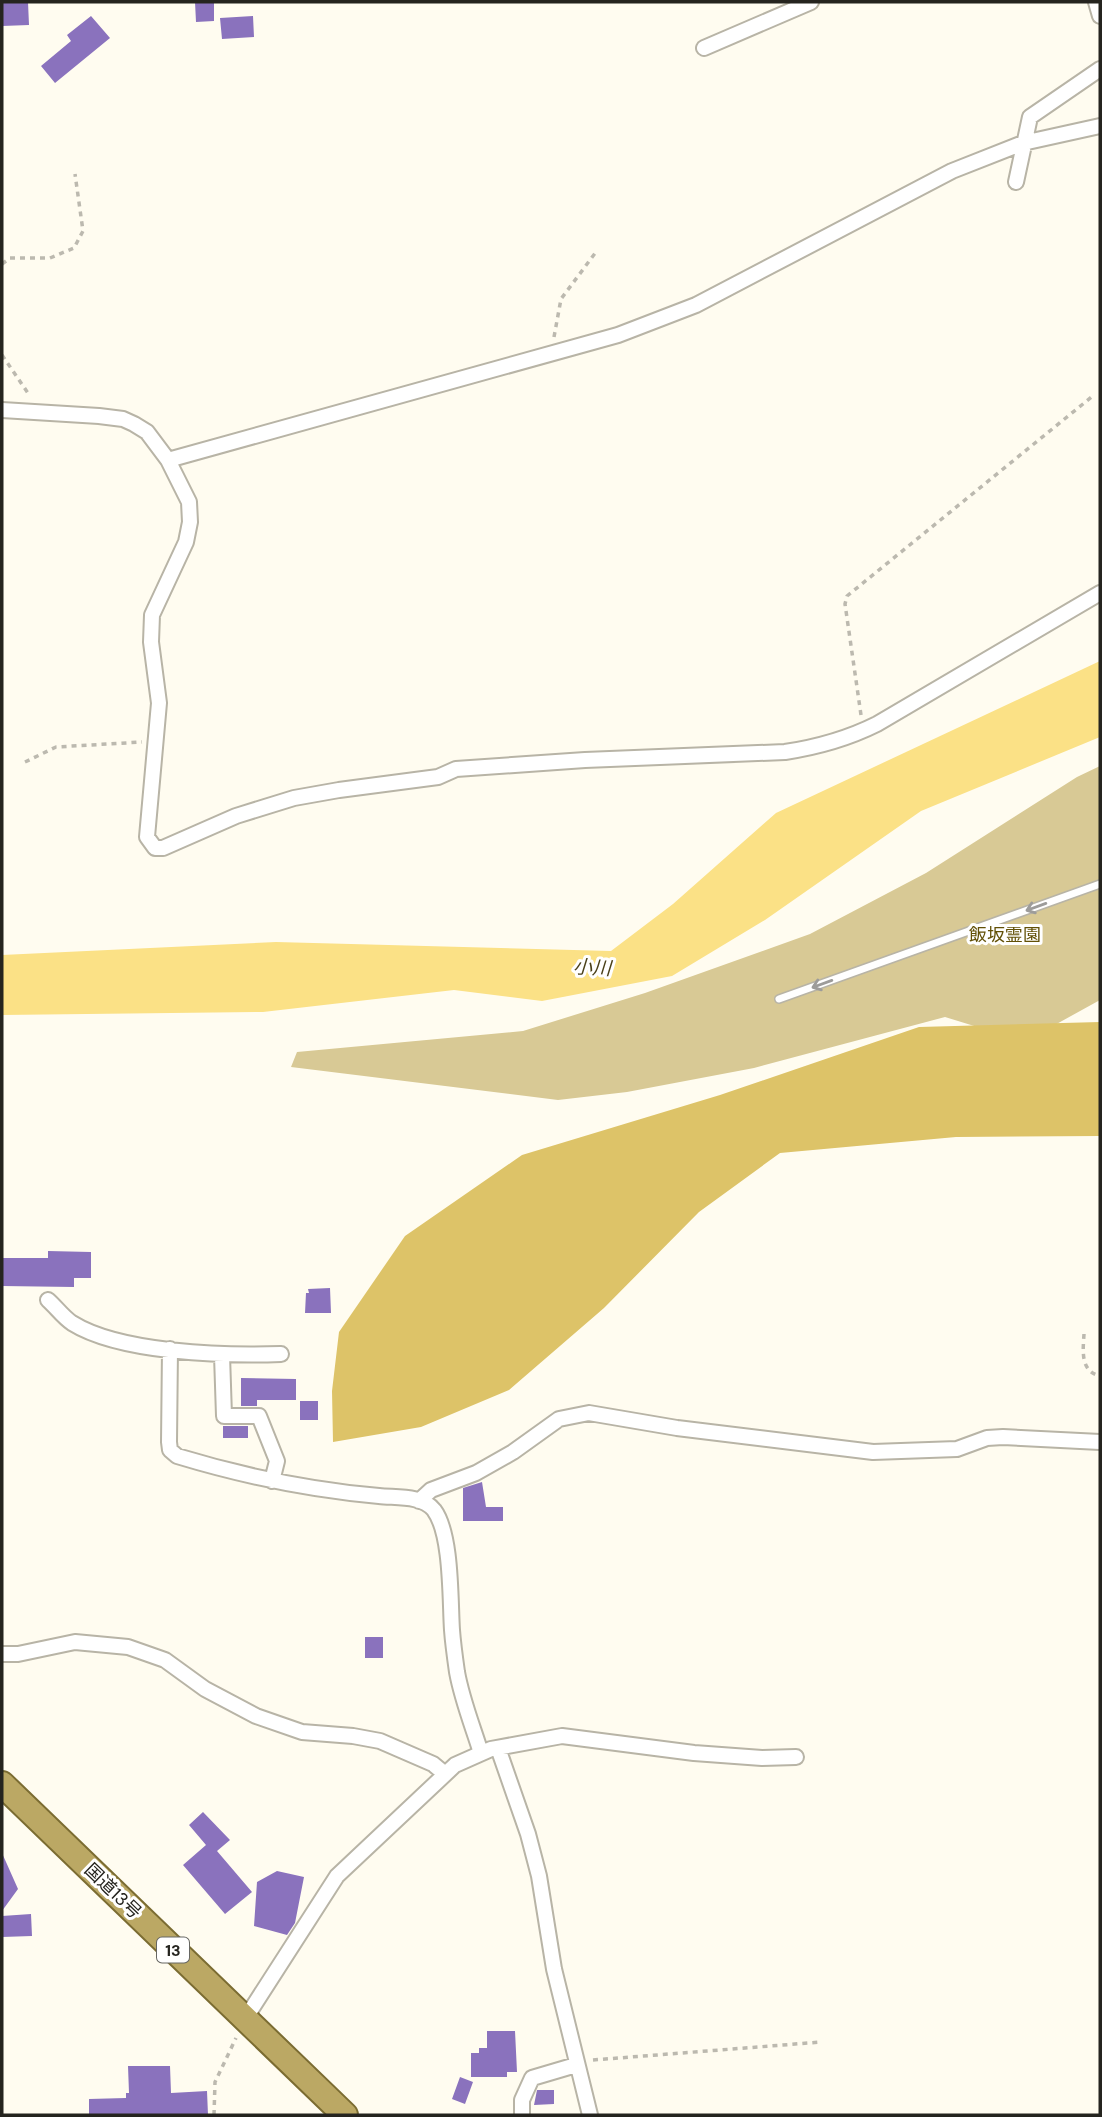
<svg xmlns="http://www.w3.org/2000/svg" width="1102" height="2117" viewBox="0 0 1102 2117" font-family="'DM Sans','Noto Sans JP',sans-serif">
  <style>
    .green { fill: #d8c995 }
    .forest { fill: #ddc368 }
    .water { fill: #fbe186 }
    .building { fill: #8a72bd }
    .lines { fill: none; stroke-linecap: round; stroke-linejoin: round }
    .service-casing { stroke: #b8b4a6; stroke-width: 10 }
    .minor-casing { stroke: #b8b4a6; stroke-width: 18 }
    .trunk-casing { stroke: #7b6c32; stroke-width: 28 }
    .path { stroke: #bcb9af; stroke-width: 3.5; stroke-dasharray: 5 5; stroke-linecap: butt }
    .service { stroke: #fff; stroke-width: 7 }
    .minor { stroke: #fff; stroke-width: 14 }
    .trunk { stroke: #bba864; stroke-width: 24 }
    .oneway { stroke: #9d9c9a }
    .labels { text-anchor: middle; stroke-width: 6; stroke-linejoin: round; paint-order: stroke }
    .shield { fill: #fff; stroke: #666662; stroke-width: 2 }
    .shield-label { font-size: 16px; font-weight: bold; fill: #25241f }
    .park-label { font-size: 18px; fill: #625006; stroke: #fff }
    .street-label { font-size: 18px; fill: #25241f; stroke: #fff }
    .water-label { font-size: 19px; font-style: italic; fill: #4b411a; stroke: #fff }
  </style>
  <rect width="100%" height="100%" fill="#fffcf0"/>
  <path class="green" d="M1100,766V1000L1033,1037L997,1033L945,1017L754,1068L627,1092L558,1100L291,1067L297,1052L523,1031L645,993L810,934L926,873L1077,777Z"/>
  <path class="forest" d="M1100,1022V1136L956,1137L780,1153L699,1212L604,1308L509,1390L421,1427L333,1442L332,1391L339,1332L405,1236L522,1155L720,1095L919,1027Z"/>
  <path class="water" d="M1100,661V737L921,811L765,920L672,976L542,1001L454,990L263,1012L2,1015V955L276,942L611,951L673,904L776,813Z"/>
  <path class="building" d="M2,2H28L29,25L2,26Z
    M195,2H214V21L196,22Z
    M91,16L110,38L55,83L41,66L71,41L67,35Z
    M253,16L254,37L222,39L220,18Z
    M48,1251L91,1252V1278H74V1287L2,1286V1258H48Z
    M330,1288L331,1313H305L306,1293H309L308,1289Z
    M241,1378L296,1379V1400H257V1406H241Z
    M300,1401H318V1420H300Z
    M223,1426H248V1438H223Z
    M482,1482L486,1507H503V1521H463V1488Z
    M365,1637H383V1658H365Z
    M203,1812L230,1840L217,1851L252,1892L225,1914L183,1865L206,1845L189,1825Z
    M2,1853L18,1889L2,1911Z
    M277,1871L304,1877L295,1923L287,1935L254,1926L257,1882Z
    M31,1914L32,1936L2,1937V1916Z
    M487,2031H515L517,2072H507V2077H471V2053H479V2048H487Z
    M128,2066H170L171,2093L207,2091L208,2115H89V2099L126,2098V2093H129Z
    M460,2077L473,2082L465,2104L452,2099Z
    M537,2090H554V2104L534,2105Z"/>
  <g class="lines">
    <g class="service-casing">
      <path id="service" d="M779,999L1100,884"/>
    </g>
    <g class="minor-casing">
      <path id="minor" d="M1096,2L1100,16
        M704,48L811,2
        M1016,182L1030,117L1100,69
        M2,410L99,416L123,419L134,424L147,432L168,460L189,502L190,522L186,542L152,615L151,642L159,703L147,837L155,848H163L236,816L294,798L339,790L438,777L456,769L585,760L785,752C818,747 847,739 877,724L1100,593
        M168,460L618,335L696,305L952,171L1023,143L1100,126
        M48,1300C56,1307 63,1317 72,1323C120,1353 224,1356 281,1354
        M170,1349L169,1442L170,1450L177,1456C243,1476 310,1490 379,1496C396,1498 422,1495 434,1510C452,1534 450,1600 452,1630C453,1644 455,1658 457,1672C462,1700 473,1727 481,1753
        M222,1355L224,1416H259L277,1461L272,1481
        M419,1501L431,1490L476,1473L513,1452L559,1419L589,1413L677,1428L873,1452L957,1449L987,1438L1003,1437L1100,1442
        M2,1654H18L75,1642L128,1647L165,1660L205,1689L256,1716L302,1732L353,1736L380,1741L433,1764L445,1774
        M498,1748L528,1834L539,1876L554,1969L590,2115
        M245,2019L337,1876L455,1765L491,1749L562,1736L694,1753L762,1758L796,1757
        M522,2115V2100L532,2078L576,2065"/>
    </g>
    <g class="trunk-casing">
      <path id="trunk" d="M2,1784L345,2115"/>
    </g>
    <path class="path" d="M2,264L10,258H50L74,248L83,231L75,174
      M554,337L561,299L596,252
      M2,355L30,396
      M861,715L845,604L847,596L1094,395
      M25,762L56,747L142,742
      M1084,1334C1083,1351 1080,1371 1100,1376
      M593,2060L821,2042
      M214,2115L215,2082L236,2038"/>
    <use href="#service" class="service"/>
    <use href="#minor" class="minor"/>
    <use href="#trunk" class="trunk"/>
  </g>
  <defs><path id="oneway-shaft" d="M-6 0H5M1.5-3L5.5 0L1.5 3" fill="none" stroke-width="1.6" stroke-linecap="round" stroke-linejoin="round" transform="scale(1.75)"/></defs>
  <g class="oneway">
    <use href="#oneway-shaft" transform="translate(1036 907) rotate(160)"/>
    <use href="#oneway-shaft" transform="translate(822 984) rotate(160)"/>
  </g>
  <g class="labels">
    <rect class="shield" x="157" y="1937.5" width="32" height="25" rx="5"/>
    <g class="shield-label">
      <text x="173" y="1956">13</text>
    </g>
    <g class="park-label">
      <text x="1005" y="941">飯坂霊園</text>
    </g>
    <g class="street-label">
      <text transform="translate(113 1891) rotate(44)" y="6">国道13号</text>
    </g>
    <g class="water-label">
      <text transform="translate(592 967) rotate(3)" y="7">小川</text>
    </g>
  </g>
  <rect width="1102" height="2117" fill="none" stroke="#25241f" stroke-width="7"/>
</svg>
